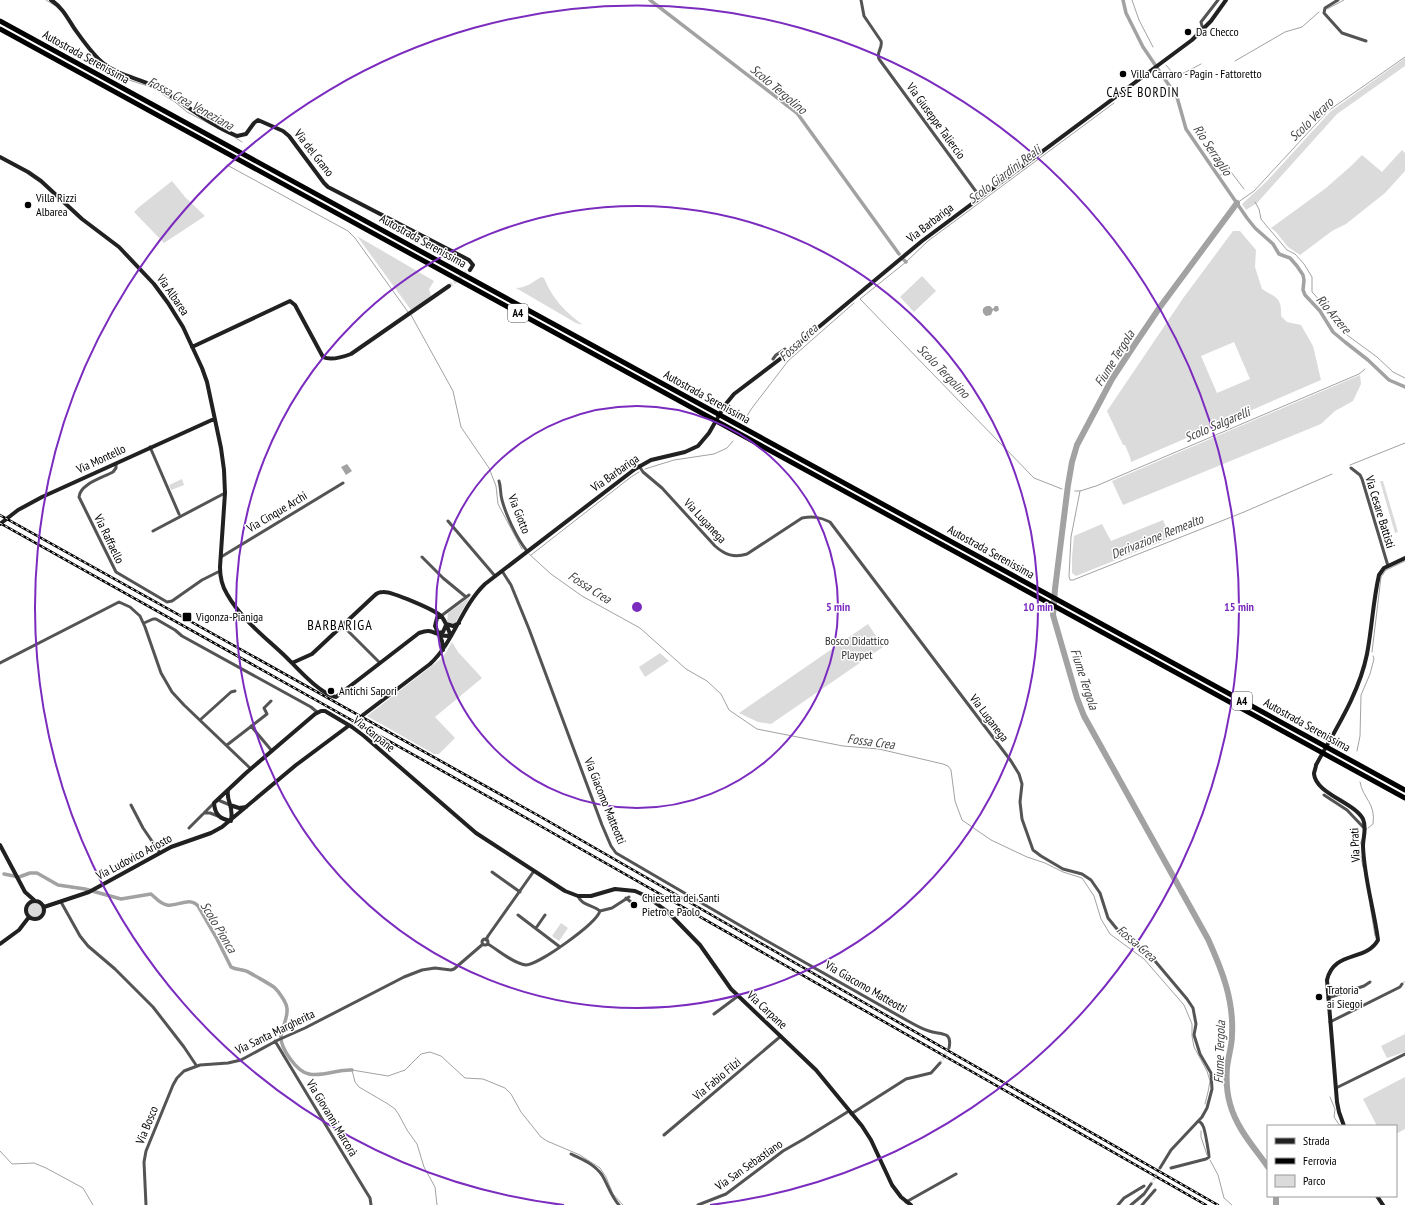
<svg xmlns="http://www.w3.org/2000/svg" width="1405" height="1205" viewBox="0 0 1405 1205" font-family="'PT Sans Narrow',sans-serif">
  <style>
    .green { fill: #dbdbdb; fill-rule: evenodd }
    .water { fill: #a2a2a2 }
    .lines { fill: none; stroke-linecap: round; stroke-linejoin: round }
    .stream { stroke: #a2a2a2; stroke-width: 1 }
    .canal { stroke: #a2a2a2; stroke-width: 3.5 }
    .river { stroke: #a2a2a2; stroke-width: 6 }
    .street-tunnel { stroke: #d9d9d9; stroke-width: 3; stroke-dasharray: 3 1.5; stroke-linecap: butt }
    .secondary-tunnel { stroke: #d9d9d9; stroke-width: 4; stroke-dasharray: 4 2; stroke-linecap: butt }
    .street { stroke: #545454; stroke-width: 3 }
    .secondary { stroke: #212121; stroke-width: 4 }
    .highway { stroke: #000; stroke-width: 5 }
    .rail-casing { stroke: #000; stroke-width: 2.5 }
    .rail { stroke: #fff; stroke-width: 1; stroke-dasharray: 3; stroke-linecap: butt }
    .ring { fill: none; stroke: #7b2cbf; stroke-width: 2 }
    .poi-dot { fill: #000; stroke: #fff; stroke-width: 1.5 }
    .labels { text-anchor: middle; stroke-width: 3; stroke-linejoin: round; paint-order: stroke }
    .shield { fill: #fff; stroke: #4c4c4c; stroke-width: 1 }
    .shield-label { font-size: 11px; font-weight: bold; fill: #000 }
    .poi-label { font-size: 12px; fill: #000; stroke: #fff; text-anchor: start }
    .street-label { font-size: 12px; fill: #000; stroke: #fff }
    .park-label { font-size: 12px; fill: #323232; stroke: #fff }
    .water-label { font-size: 13px; font-style: italic; fill: #434343; stroke: #fff }
    .neighbourhood-label { font-size: 13px; letter-spacing: 1px; fill: #000; stroke: #fff }
    .quarter-label { font-size: 14px; letter-spacing: 1px; fill: #000; stroke: #fff }
    .centre { fill: #7b2cbf; stroke: #fff; stroke-width: 2 }
    .ring-label { font-size: 12px; text-anchor: middle; font-weight: bold; fill: #7b2cbf; stroke: #fff; stroke-width: 3; stroke-linejoin: round; paint-order: stroke }
  </style>
  <rect width="100%" height="100%" fill="#fff"/>
  <path class="green" d="M1405,58V66L1337,114L1257,203L1246,210L1242,204L1266,182L1330,112Z
    M1402,150L1405,153V171L1385,193L1346,224L1332,231L1300,255L1288,247L1276,232L1271,228L1326,188L1351,166L1362,155L1382,172Z
    M172,181L185,197L205,216L164,243L134,212L139,207Z
    M1233,231H1240L1256,250L1255,267L1262,289C1276,298 1282,297 1281,316L1287,322L1301,325L1313,346L1321,380L1131,462L1130,457L1125,445H1123L1107,411L1184,297ZM1234,342L1250,379L1217,393L1201,356Z
    M357,236L434,281L429,289L431,296L411,310Z
    M922,276L936,291L914,312L900,297Z
    M541,277L544,278C552,298 565,312 583,325L576,323L516,288C526,288 533,282 541,277Z
    M1360,375L1361,384L1353,401L1335,411L1321,424L1123,505L1112,481Z
    M182,479L184,485L171,490L169,485Z
    M1380,481H1383L1398,532L1395,533Z
    M1163,520L1171,538L1076,576L1072,573V557L1074,536L1102,524L1111,541Z
    M470,597L455,623L451,624L447,622L448,613Z
    M868,624L883,647L771,724L758,722L739,713Z
    M452,642L458,652L482,678L435,717L455,738L439,754H434L367,716L438,661L445,654Z
    M660,653L669,661L645,677L639,667Z
    M28 910a7 7 0 1 1 14 0a7 7 0 1 1-14 0Z
    M561,923L568,928L559,941L552,936Z
    M1405,1034V1052L1387,1058L1381,1046Z
    M1405,1077V1129L1396,1134V1126H1377L1363,1099Z"/>
  <path class="water" d="M987,306H990L993,309L995,306H998L999,310L996,312L993,310L991,315L986,316C981,313 982,307 987,306Z
    M347,464L352,471L346,475L341,467Z"/>
  <g class="lines">
    <path class="stream" d="M46,0L57,7
      M1132,0L1139,20L1153,47
      M1327,9L1344,0
      M96,59L100,65L129,80L151,87L175,102L187,112L212,125
      M1235,61L1285,32L1302,27L1319,12
      M1166,65L1176,77L1201,64
      M231,135L242,142
      M227,165L348,231L355,238L408,312
      M1227,171L1231,172L1244,189
      M1218,176L1223,174
      M1255,202L1259,209L1261,219L1265,224L1287,250L1295,254L1304,264L1312,277V292L1326,307L1339,327L1347,335L1377,357L1393,372L1405,378
      M1237,203L1254,191L1328,111L1405,57
      M411,315L453,391L461,427L489,468L496,486L498,504L522,549
      M745,419L752,408L788,361L854,303
      M1350,465L1405,443
      M645,469L674,460L714,454L727,448L733,441
      M1062,489L1034,478L860,299L906,262L928,241L1114,103
      M1075,491H1080L1096,486L1359,374L1365,369
      M1080,491L1071,537L1069,576L1070,580H1073L1244,512L1332,474
      M529,554L551,574L582,596L640,628L686,669L707,681L721,694L729,710L757,729L843,746L879,749L943,764L948,766L951,770L955,801L962,820L991,840L1027,857L1045,863L1063,872L1082,878L1094,896L1101,919L1110,934L1144,959L1184,1005L1192,1024V1036L1194,1047L1207,1071L1210,1081L1208,1092L1205,1104
      M531,555L631,477L639,472
      M1372,652L1381,577L1386,570L1405,561
      M1357,751L1360,736L1361,695L1370,674L1374,659L1373,656
      M1360,782C1363,799 1376,803 1373,824L1368,828
      M1362,839L1359,847L1363,867
      M1370,905L1375,936
      M1404,982H1405
      M1330,1097L1335,1109L1334,1117L1340,1126
      M1201,1131V1137L1207,1155
      M0,1151L12,1164L34,1163L46,1168L83,1188L93,1205
      M1210,1160L1218,1175L1224,1198L1232,1205
      M437,1205L435,1187L424,1167L417,1144L407,1130L399,1115L395,1109L388,1104L359,1087L355,1082L352,1070L388,1076L405,1070L421,1054L430,1052L441,1056L465,1078L483,1079L505,1088L511,1094L521,1112L541,1137L547,1141L580,1155L600,1168L606,1177L613,1194L623,1205"/>
    <path class="canal" d="M650,0L797,113L899,254
      M1123,0L1126,13L1143,47L1177,97L1186,129L1247,218L1255,228L1273,244L1279,254L1290,258L1297,266L1303,275L1304,280L1303,290L1305,295L1320,311L1333,332L1345,342L1368,360L1389,380L1405,387
      M904,260L906,262
      M4,874L19,877L30,873H37L58,885L85,889L121,899L151,894C156,898 160,904 167,905C178,907 189,896 198,906L217,939L231,967C236,970 241,969 246,971C249,972 273,986 275,988C279,992 287,1003 287,1009C288,1018 282,1027 281,1036C280,1048 297,1072 309,1074C323,1077 338,1069 352,1070"/>
    <path class="river" d="M1237,203L1160,307L1135,344L1112,379L1077,445L1072,462L1068,485L1055,589L1053,615L1077,698L1084,716L1208,939C1222,970 1234,1000 1232,1035C1232,1046 1228,1057 1227,1068C1226,1080 1227,1093 1230,1104C1237,1129 1254,1147 1268,1167
      M1276,1196V1205"/>
    <path class="street-tunnel" d="M940,1063L949,1048
      M1151,1184L1160,1168"/>
    <path class="secondary-tunnel" d="M449,286L470,270
      M347,727L363,715"/>
    <path class="street" d="M861,0L864,16L881,41C883,48 876,52 879,59L980,197
      M1338,0L1325,8L1324,13L1342,33L1366,41
      M1204,28L1202,26L1201,22L1218,0
      M773,359L776,355L785,349L788,352
      M150,447L179,514
      M116,464V468L113,472C102,478 80,484 79,497L116,572L167,602L172,601L202,580L220,571
      M639,466L643,472L662,488L715,546C725,555 734,558 747,554L802,518C813,516 820,517 830,522L1011,761L1019,774L1022,784L1020,802L1022,819L1033,850L1041,856L1063,869L1082,874L1091,880L1100,893L1108,918L1121,934L1142,949L1155,961L1187,999L1193,1008L1196,1024L1194,1035L1200,1054L1211,1073L1212,1089L1207,1108L1202,1117L1171,1150L1160,1168
      M1351,468L1360,475L1362,479L1388,566
      M499,481C501,487 500,493 502,500C506,515 517,539 527,551
      M448,521L495,576
      M153,531L225,493
      M221,557L343,483
      M422,557L443,578L466,597
      M502,571L511,585L529,629L602,825L611,846L616,853L753,933L908,1021C915,1025 922,1029 929,1031C939,1035 953,1030 949,1048
      M441,616L469,595
      M144,623L153,619H156L175,630L182,636L311,707L317,712
      M346,629L380,663
      M0,663L119,602L130,607L140,616L145,627L161,673L172,692L184,705L251,769
      M200,720L231,692L235,691
      M251,726L272,751
      M227,745L267,714L264,708L271,701
      M1324,795L1347,810L1365,829
      M218,800L230,805
      M131,805L143,828L160,853
      M204,813H210L218,816
      M189,828L214,803
      M492,872L520,892
      M578,896C581,905 593,905 600,911L612,908L629,897
      M626,898L631,902
      M61,902L80,936L88,946L115,969L153,1007L184,1047L196,1065
      M518,915L560,947
      M536,928L545,915
      M482 942a3 3 0 1 1 6 0a3 3 0 1 1-6 0Z
      M486,940L488,936L534,871
      M488,944C498,950 514,964 526,965C538,965 596,924 600,911
      M1328,998L1364,986L1370,982
      M714,1014L738,996
      M1330,1022L1400,987L1402,984
      M275,1041L365,1190L370,1198L371,1205
      M1336,1088L1405,1054
      M851,1114L906,1079L931,1073L940,1063
      M664,1135L781,1036
      M571,1154C582,1159 594,1164 602,1175C608,1185 611,1196 619,1205
      M1171,1168L1206,1159L1209,1157C1209,1154 1205,1129 1203,1126C1202,1123 1201,1123 1199,1121
      M906,1202L956,1174
      M146,1205L144,1162L146,1151L173,1085L177,1078L184,1071L200,1065L228,1063L241,1060L278,1040L305,1028L404,977L422,970L435,968L451,970L454,969L483,944
      M698,1205L726,1194L783,1151L804,1139L849,1111
      M1118,1205L1124,1198L1144,1186
      M1131,1205L1144,1194L1151,1184
      M1142,1205L1155,1190"/>
    <path class="secondary" d="M51,0C62,7 67,17 74,28C82,39 92,54 103,63C119,76 139,78 156,87C184,102 207,124 237,136L246,134L254,123L258,120L283,131L289,136L324,183L328,187L469,260L473,265L470,270
      M0,157L28,172L41,181L82,219L119,247L154,284L168,303L183,327L202,368L207,382L221,448L224,470L225,493L220,567C220,577 222,586 227,594C241,619 265,637 286,657C297,668 321,695 336,697L419,633C431,629 431,632 441,635C444,636 448,636 451,636
      M192,347L290,301L295,305L323,357C331,361 343,357 351,354L449,286
      M0,524L18,510L42,497L214,419
      M441,616L437,618L435,626L438,633L443,632L446,625
      M446,624L453,626L459,623
      M439,635L442,641L443,650
      M292,663L312,654L375,595C377,593 380,592 383,592C391,591 435,610 441,616C446,621 448,630 451,636
      M363,715L430,664C454,642 461,607 485,584L635,469L651,460L685,452L698,446L709,433L725,405L734,394L784,356L922,241L1192,40L1211,21L1226,0
      M228,790C226,802 234,805 231,820
      M230,805L239,808L246,807
      M231,821C220,819 215,815 214,803L246,773L315,714L321,711H325L352,727L364,736L476,833L565,891L578,896H591L615,889L635,891L646,896L668,912L700,945L731,989L816,1070L862,1126L871,1140L892,1185L901,1197L911,1205
      M0,845L25,892L34,900
      M26 910a9 9 0 1 1 18 0a9 9 0 1 1-18 0Z
      M44,907L89,892L171,847L211,833L222,827L296,765L347,727
      M0,944L19,930L29,917
      M1344,1126L1339,1112L1337,1102L1327,980C1334,950 1366,962 1378,940C1374,909 1364,878 1363,846C1363,837 1367,828 1363,819C1354,802 1316,794 1314,774C1314,771 1316,768 1316,765C1335,730 1359,694 1367,654C1372,628 1373,601 1379,575L1384,568L1405,558
      M1377,1196L1383,1205"/>
    <path class="highway" d="M0,21L1405,790
      M0,29L1405,798"/>
    <g class="rail-casing">
      <path id="rail" d="M0,515L541,817L884,1014L1218,1205
        M0,523L537,824L1206,1205"/>
    </g>
    <use href="#rail" class="rail"/>
  </g>
  <g class="ring">
    <circle cx="637" cy="607" r="201"/>
    <circle cx="637" cy="607" r="401"/>
    <path d="M564 1205A602 602 0 1 1 710 1205"/>
  </g>
  <g class="poi-dot">
    <circle cx="1188" cy="32" r="4"/>
    <circle cx="1123" cy="74" r="4"/>
    <circle cx="28" cy="205" r="4"/>
    <rect x="182" y="612" width="10" height="10" rx="2"/>
    <circle cx="331" cy="691" r="4"/>
    <circle cx="634" cy="905" r="4"/>
    <circle cx="1319" cy="997" r="4"/>
  </g>
  <g class="labels">
    <g class="shield">
      <rect x="508" y="304" width="20" height="18" rx="3"/>
      <rect x="1232" y="692" width="20" height="18" rx="3"/>
    </g>
    <g class="shield-label">
      <text x="518" y="317">A4</text>
      <text x="1242" y="705">A4</text>
    </g>
    <g class="poi-label">
      <text x="1196" y="36">Da Checco</text>
      <text x="1131" y="78">Villa Carraro - Pagin - Fattoretto</text>
      <text x="36" y="202">Villa Rizzi<tspan x="36" dy="14">Albarea</tspan></text>
      <text x="196" y="621">Vigonza-Pianiga</text>
      <text x="339" y="695">Antichi Sapori</text>
      <text x="642" y="902">Chiesetta dei Santi<tspan x="642" dy="14">Pietro e Paolo</tspan></text>
      <text x="1327" y="994">Tratoria<tspan x="1327" dy="14">ai Siegoi</tspan></text>
    </g>
    <g class="street-label">
      <text transform="translate(86 57) rotate(29)" y="4">Autostrada Serenissima</text>
      <text transform="translate(936 121) rotate(54)" y="4">Via Giuseppe Taliercio</text>
      <text transform="translate(314 153) rotate(52)" y="4">Via del Grano</text>
      <text transform="translate(930 223) rotate(-38)" y="4">Via Barbariga</text>
      <text transform="translate(423 241) rotate(29)" y="4">Autostrada Serenissima</text>
      <text transform="translate(173 295) rotate(55)" y="4">Via Albarea</text>
      <text transform="translate(707 397) rotate(29)" y="4">Autostrada Serenissima</text>
      <text transform="translate(101 459) rotate(-25)" y="4">Via Montello</text>
      <text transform="translate(615 473) rotate(-35)" y="4">Via Barbariga</text>
      <text transform="translate(277 512) rotate(-31)" y="4">Via Cinque Archi</text>
      <text transform="translate(1380 512) rotate(73)" y="4">Via Cesare Battisti</text>
      <text transform="translate(519 514) rotate(68)" y="4">Via Giotto</text>
      <text transform="translate(705 521) rotate(47)" y="4">Via Luganega</text>
      <text transform="translate(109 539) rotate(64)" y="4">Via Raffaello</text>
      <text transform="translate(991 552) rotate(29)" y="4">Autostrada Serenissima</text>
      <text transform="translate(989 718) rotate(53)" y="4">Via Luganega</text>
      <text transform="translate(1307 725) rotate(29)" y="4">Autostrada Serenissima</text>
      <text transform="translate(374 734) rotate(39)" y="4">Via Carpane</text>
      <text transform="translate(605 801) rotate(68)" y="4">Via Giacomo Matteotti</text>
      <text transform="translate(1355 845) rotate(-93)" y="4">Via Prati</text>
      <text transform="translate(134 857) rotate(-28)" y="4">Via Ludovico Ariosto</text>
      <text transform="translate(866 987) rotate(30)" y="4">Via Giacomo Matteotti</text>
      <text transform="translate(767 1010) rotate(43)" y="4">Via Carpane</text>
      <text transform="translate(275 1032) rotate(-26)" y="4">Via Santa Margherita</text>
      <text transform="translate(717 1079) rotate(-40)" y="4">Via Fabio Filzi</text>
      <text transform="translate(332 1118) rotate(59)" y="4">Via Giovanni Marcorà</text>
      <text transform="translate(147 1125) rotate(-68)" y="4">Via Bosco</text>
      <text transform="translate(749 1165) rotate(-35)" y="4">Via San Sebastiano</text>
    </g>
    <g class="park-label">
      <text x="857" y="645">Bosco Didattico<tspan x="857" dy="14">Playpet</tspan></text>
    </g>
    <g class="water-label">
      <text transform="translate(779 89) rotate(40)" y="5">Scolo Tergolino</text>
      <text transform="translate(191 103) rotate(29)" y="5">Fossa Crea Veneziana</text>
      <text transform="translate(1311 119) rotate(-44)" y="5">Scolo Veraro</text>
      <text transform="translate(1213 150) rotate(56)" y="5">Rio Serraglio</text>
      <text transform="translate(1004 174) rotate(-37)" y="5">Scolo Giardini Reali</text>
      <text transform="translate(1334 314) rotate(50)" y="5">Rio Arzere</text>
      <text transform="translate(798 342) rotate(-43)" y="5">Fossa Crea</text>
      <text transform="translate(1114 358) rotate(-58)" y="5">Fiume Tergola</text>
      <text transform="translate(944 371) rotate(46)" y="5">Scolo Tergolino</text>
      <text transform="translate(1217 424) rotate(-23)" y="5">Scolo Salgarelli</text>
      <text transform="translate(1157 536) rotate(-22)" y="5">Derivazione Remealto</text>
      <text transform="translate(590 587) rotate(33)" y="5">Fossa Crea</text>
      <text transform="translate(1085 679) rotate(72)" y="5">Fiume Tergola</text>
      <text transform="translate(871 741) rotate(8)" y="5">Fossa Crea</text>
      <text transform="translate(219 927) rotate(59)" y="5">Scolo Pionca</text>
      <text transform="translate(1137 943) rotate(41)" y="5">Fossa Crea</text>
      <text transform="translate(1219 1052) rotate(-88)" y="5">Fiume Tergola</text>
    </g>
    <g class="neighbourhood-label">
      <text x="1143" y="97">CASE BORDIN</text>
    </g>
    <g class="quarter-label">
      <text x="340" y="630">BARBARIGA</text>
    </g>
  </g>
  <circle cx="637" cy="607" r="6" class="centre"/>
  <g class="ring-label">
    <text x="838" y="611">5 min</text>
    <text x="1038" y="611">10 min</text>
    <text x="1239" y="611">15 min</text>
  </g>
  <rect x="1267" y="1125" width="130" height="72" fill="#ffffff" stroke="#999999"/>
  <rect x="1275" y="1138" width="20" height="6" fill="#212121" stroke="#999999"/>
  <text x="1303" y="1145" font-size="12" fill="#000000">Strada</text>
  <rect x="1275" y="1158" width="20" height="6" fill="#000000" stroke="#999999"/>
  <text x="1303" y="1165" font-size="12" fill="#000000">Ferrovia</text>
  <rect x="1275" y="1175" width="20" height="12" fill="#dbdbdb" stroke="#999999"/>
  <text x="1303" y="1185" font-size="12" fill="#000000">Parco</text>
</svg>
